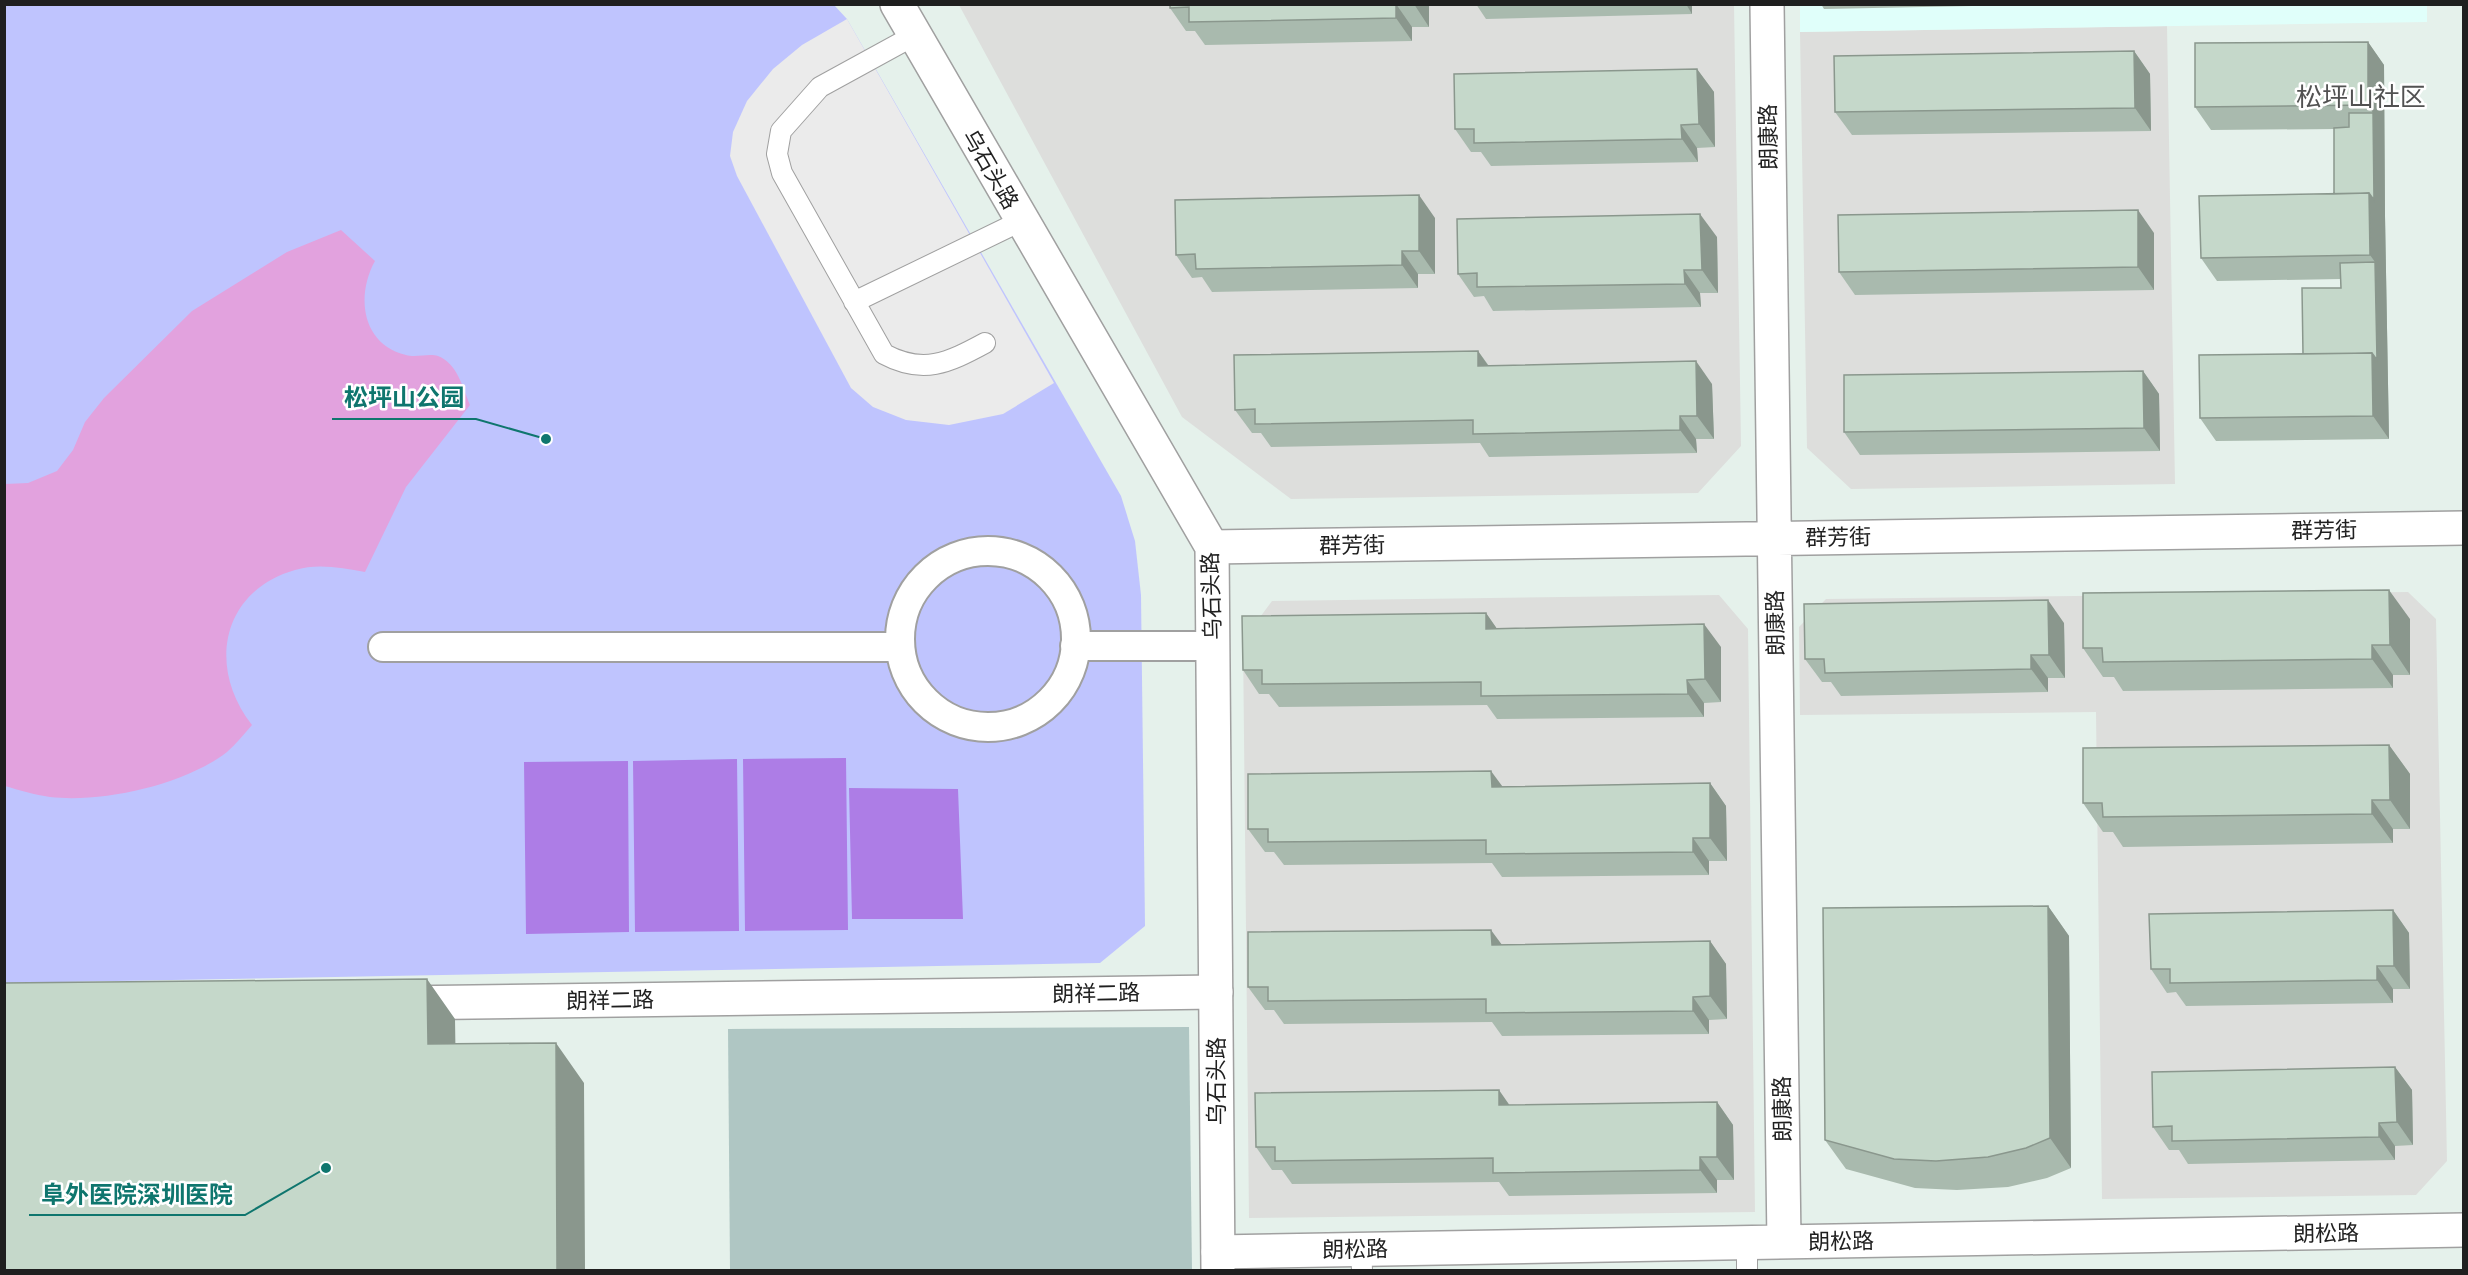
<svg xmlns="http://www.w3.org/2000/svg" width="2468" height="1275" viewBox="0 0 2468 1275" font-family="'PT Sans Narrow','Noto Sans SC',sans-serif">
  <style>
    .residential { fill: #dddedc }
    .education { fill: #e0fffa }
    .construction { fill: #afc6c3 }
    .park { fill: #bfc4fe }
    .pitch { fill: #ad7de6 }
    .parking { fill: #ebebeb }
    .water { fill: #e2a2de }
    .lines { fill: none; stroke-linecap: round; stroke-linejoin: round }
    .service-casing { stroke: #a0a0a0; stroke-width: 22 }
    .pedestrian-casing { stroke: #a0a0a0; stroke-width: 32 }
    .minor-casing { stroke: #a0a0a0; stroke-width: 36 }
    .tertiary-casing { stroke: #a0a0a0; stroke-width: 36 }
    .service { stroke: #fff; stroke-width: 20 }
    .pedestrian { stroke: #fff; stroke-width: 28 }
    .minor { stroke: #fff; stroke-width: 33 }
    .tertiary { stroke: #fff; stroke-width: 33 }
    .wall { fill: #a9baae }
    .shaded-wall { fill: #8a978d }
    .building { fill: #c5d8ca; stroke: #8a978d; stroke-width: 1.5 }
    .labels { text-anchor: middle; stroke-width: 5; stroke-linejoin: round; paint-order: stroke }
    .street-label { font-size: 22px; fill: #1f1f1f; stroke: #fff }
    .quarter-label { font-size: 26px; fill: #525252; stroke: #fff }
    .leader { fill: none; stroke: #0f766e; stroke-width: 2 }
    .callout-dot { fill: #0f766e; stroke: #fff; stroke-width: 2 }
    .callout-label { font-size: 24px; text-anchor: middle; font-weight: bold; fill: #0f766e; stroke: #fff; stroke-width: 5; stroke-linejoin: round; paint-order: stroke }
  </style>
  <rect width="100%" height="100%" fill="#e5f1eb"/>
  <path class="residential" d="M959,5H1734L1741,446L1698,493L1291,499L1182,417Z
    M2167,26L2175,484L1851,489L1807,448L1800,32Z
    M2408,592L2436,619L2447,1161L2416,1195L2102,1199L2096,712L1800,715L1799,627L1826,599Z
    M1719,595L1748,629L1755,1212L1249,1218L1243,640L1272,601Z"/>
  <path class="education" d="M2427,4V22L1800,32V5Z"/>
  <path class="construction" d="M1189,1027L1192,1270H730L728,1029Z"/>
  <path class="park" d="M4,5H834L847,19L1121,496L1135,541L1141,595L1145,926L1100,963L5,983Z"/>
  <path class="pitch" d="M846,758L848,930L745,931L743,759Z
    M737,759L739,931L635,932L633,761Z
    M628,761L629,932L526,934L524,762Z
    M849,788L958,789L963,919H852Z"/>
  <path class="parking" d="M847,19L1054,383L1003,414L949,425L906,420L873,407L851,388L737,176L730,156L733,132L747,101L773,69L802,45Z"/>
  <path class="water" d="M341,230L375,261C356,295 361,344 406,355C416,358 429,353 438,356C457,363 463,388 470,405L406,487L365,572C342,568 318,563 295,570C221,591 207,668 252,725C244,734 236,744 227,752C184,785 103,803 50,797C35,795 19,790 5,786V484L28,483L57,471L73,450L85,422L104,398L192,311L287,252Z"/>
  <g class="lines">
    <g class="service-casing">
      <path id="service" d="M915,35L820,87L781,131L777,154L782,173L884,354C923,375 948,363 985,343
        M854,302L1021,221
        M1747,1243V1270
        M1361,1249L1362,1270"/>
    </g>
    <g class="pedestrian-casing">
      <path id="pedestrian" d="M900 639a88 88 0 1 1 176 0a88 88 0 1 1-176 0Z
        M1075,646H1213
        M383,647H900"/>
    </g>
    <g class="minor-casing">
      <path id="minor" d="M1767,4L1784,1242
        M1212,547L2464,528
        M399,1003L1216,992
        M1218,1252L2464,1230"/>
    </g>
    <g class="tertiary-casing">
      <path id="tertiary" d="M897,4L1212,547L1218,1270"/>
    </g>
    <use href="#service" class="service"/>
    <use href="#pedestrian" class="pedestrian"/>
    <use href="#minor" class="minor"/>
    <use href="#tertiary" class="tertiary"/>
  </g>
  <path class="wall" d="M1170,4H1429V27H1412V41L1205,45L1195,31H1186L1170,8Z
    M1476,4H1692V14L1486,19Z
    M1821,4H2069L1824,9Z
    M2368,42L2384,65L2385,216L2389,439L2216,441L2200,418L2303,354L2341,288L2340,279L2217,281L2201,258L2334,194V129L2211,130L2195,107Z
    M2134,51L2150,74L2151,131L1852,135L1835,112Z
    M1697,69L1714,92L1715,147L1697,148L1698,162L1491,166L1481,152H1471L1455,129Z
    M1435,218V274H1418V288L1212,292L1202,277L1192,278L1176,255Z
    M2154,233V290L1855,295L1839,272Z
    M1717,237L1718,293H1700L1701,307L1493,311L1484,296L1474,297L1458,274Z
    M1478,351L1489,366L1712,384L1714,439H1696L1697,453L1489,457L1480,443L1271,447L1261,433H1252L1235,410Z
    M2143,371L2159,394L2160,451L1860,455L1844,432Z
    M1486,613L1497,629L1721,647V702L1704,703V717L1497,719L1487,705L1279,707L1269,694H1259L1243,670Z
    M2410,619V675H2393V688L2123,691L2114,677H2103L2083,648Z
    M2064,623L2065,678H2048V692L1841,696L1831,682H1822L1805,659Z
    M2389,745L2410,774V829H2393V843L2123,847L2113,832H2103L2083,803Z
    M1710,783L1726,806L1727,861H1709V875L1502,877L1492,863L1284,865L1274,852H1265L1248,829L1502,787Z
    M2048,906L2069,936L2071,1168L2047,1178L2008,1187L1957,1190L1915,1188L1846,1169L1825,1140Z
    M2393,910L2409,933L2410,989H2393V1003L2186,1006L2176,992L2167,993L2151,969Z
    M1710,941L1726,964L1727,1019L1709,1020V1034L1502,1036L1492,1022L1284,1024L1274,1010H1265L1248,987L1502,945Z
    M2395,1067L2412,1090L2413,1145L2395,1146V1160L2188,1164L2179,1150H2169L2153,1127Z
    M1717,1102L1733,1125L1734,1180H1717V1193L1509,1196L1499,1182L1292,1184L1282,1170H1272L1256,1147L1510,1105Z"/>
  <path class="shaded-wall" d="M1396,4L1412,27V41L1396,18Z
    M1414,4H1429V27Z
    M1686,4H1692V14Z
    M2368,42L2384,65L2385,216L2389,439L2373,416L2372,353L2375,262L2370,255L2369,193L2373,113L2368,105Z
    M2134,51L2150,74L2151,131L2135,108Z
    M1697,69L1714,92L1715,147L1699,124Z
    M1681,125L1697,148L1698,162L1682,139Z
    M1419,195L1435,218V274L1419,251Z
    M2138,210L2154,233V290L2138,267Z
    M1700,214L1717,237L1718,293L1702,270Z
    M1402,251L1418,274V288L1402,265Z
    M1684,270L1700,293L1701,307L1685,284Z
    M1478,351L1494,374L1478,366Z
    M1696,361L1712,384L1714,439L1697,416Z
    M2143,371L2159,394L2160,451L2144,428Z
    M1680,416L1696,439L1697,453L1680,430Z
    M2389,590L2410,619V675L2390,645Z
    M2048,600L2064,623L2065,678L2049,655Z
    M1486,613L1502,636L1486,629Z
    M1704,624L1721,647V702L1705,679Z
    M2372,645L2393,675V688L2372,659Z
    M2031,655L2048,678V692L2031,669Z
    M1687,680L1704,703V717L1688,694Z
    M2389,745L2410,774V829L2390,800Z
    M1491,771L1508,794L1492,787Z
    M1710,783L1726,806L1727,861L1710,838Z
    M2372,800L2393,829V843L2372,814Z
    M1693,838L1709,861V875L1693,852Z
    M2048,906L2069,936L2071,1168L2050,1138Z
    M2393,910L2409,933L2410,989L2394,966Z
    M1491,930L1508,953L1492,945Z
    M1710,941L1726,964L1727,1019L1710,996Z
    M2377,966L2393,989V1003L2377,980Z
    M427,979L455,1019L456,1084L428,1044Z
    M1693,997L1709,1020V1034L1693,1011Z
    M556,1043L584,1083L585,1270H557Z
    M2395,1067L2412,1090L2413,1145L2397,1122Z
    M1499,1090L1515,1113L1499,1105Z
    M1717,1102L1733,1125L1734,1180L1717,1157Z
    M2379,1123L2395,1146V1160L2379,1137Z
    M1700,1157L1717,1180V1193L1700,1170Z"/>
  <path class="building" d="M1170,4H1396V18L1189,22V7L1170,8Z
    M2368,42V105L2195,107V43Z
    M2134,51L2135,108L1835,112L1834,56Z
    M1697,69L1699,124L1681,125L1682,139L1474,143V129H1455L1454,74Z
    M2349,113H2373L2374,200L2369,193L2334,194V128L2349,127Z
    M2369,193L2370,255L2201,258L2199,196Z
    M1419,195V251H1402V265L1196,269L1195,254L1176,255L1175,200Z
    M2138,210V267L1839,272L1838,215Z
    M1700,214L1702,270H1684L1685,284L1477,287V273L1458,274L1457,219Z
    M2375,262L2377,360L2372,353L2303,354L2302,288H2341L2340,263Z
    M1478,351V366L1696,361L1697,416H1680V430L1473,434V420L1255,424V409L1235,410L1234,355Z
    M2372,353L2373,416L2200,418L2199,355Z
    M2143,371L2144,428L1844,432V375Z
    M2389,590L2390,645H2372V659L2103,662L2102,648H2083V593Z
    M2048,600L2049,655H2031V669L1825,673L1824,659H1805L1804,604Z
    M1486,613V629L1704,624L1705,679L1687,680L1688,694L1481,696V682L1262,684V670H1243L1242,616Z
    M2389,745L2390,800H2372V814L2103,817L2102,803H2083V748Z
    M1491,771L1492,787L1710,783V838H1693V852L1486,854V840L1268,842V829H1248V774Z
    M2048,906L2050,1138L2026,1148L1988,1157L1936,1161L1894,1159L1825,1140L1823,908Z
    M2393,910L2394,966H2377V980L2170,983V969H2151L2149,914Z
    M1491,930L1492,945L1710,941V996L1693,997V1011L1486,1013V999L1268,1001V987H1248V932Z
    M427,979L428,1044L556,1043L557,1270H4V983Z
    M2395,1067L2397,1122L2379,1123V1137L2172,1141V1126L2153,1127L2152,1072Z
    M1499,1090V1105L1717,1102V1157H1700V1170L1493,1173V1158L1275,1161V1147H1256L1255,1093Z"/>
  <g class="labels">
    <g class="street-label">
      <text transform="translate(1768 137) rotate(-91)" y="8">朗康路</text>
      <text transform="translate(991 169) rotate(60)" y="8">乌石头路</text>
      <text transform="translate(2324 530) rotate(-1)" y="8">群芳街</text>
      <text transform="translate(1838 537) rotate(-1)" y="8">群芳街</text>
      <text transform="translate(1352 545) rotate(-1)" y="8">群芳街</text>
      <text transform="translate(1211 596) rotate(-92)" y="8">乌石头路</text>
      <text transform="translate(1775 623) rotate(-91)" y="8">朗康路</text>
      <text transform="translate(1096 993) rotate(-1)" y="8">朗祥二路</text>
      <text transform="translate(610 1000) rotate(-1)" y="8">朗祥二路</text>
      <text transform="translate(1216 1081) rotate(-90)" y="8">乌石头路</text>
      <text transform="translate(1782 1109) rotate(-91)" y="8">朗康路</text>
      <text transform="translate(2326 1233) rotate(-1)" y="8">朗松路</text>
      <text transform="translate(1841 1241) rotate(-1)" y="8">朗松路</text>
      <text transform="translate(1355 1249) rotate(-1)" y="8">朗松路</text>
    </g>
    <g class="quarter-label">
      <text x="2361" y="106">松坪山社区</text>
    </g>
  </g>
  <path class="leader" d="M546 439L476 419H332M326 1168L245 1215H29"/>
  <g class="callout-dot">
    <circle cx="546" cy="439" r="6"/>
    <circle cx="326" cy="1168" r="6"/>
  </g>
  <g class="callout-label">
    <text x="404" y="406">松坪山公园</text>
    <text x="137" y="1203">阜外医院深圳医院</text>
  </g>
  <rect width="2468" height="1275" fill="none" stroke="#1f1f1f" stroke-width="12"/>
</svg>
